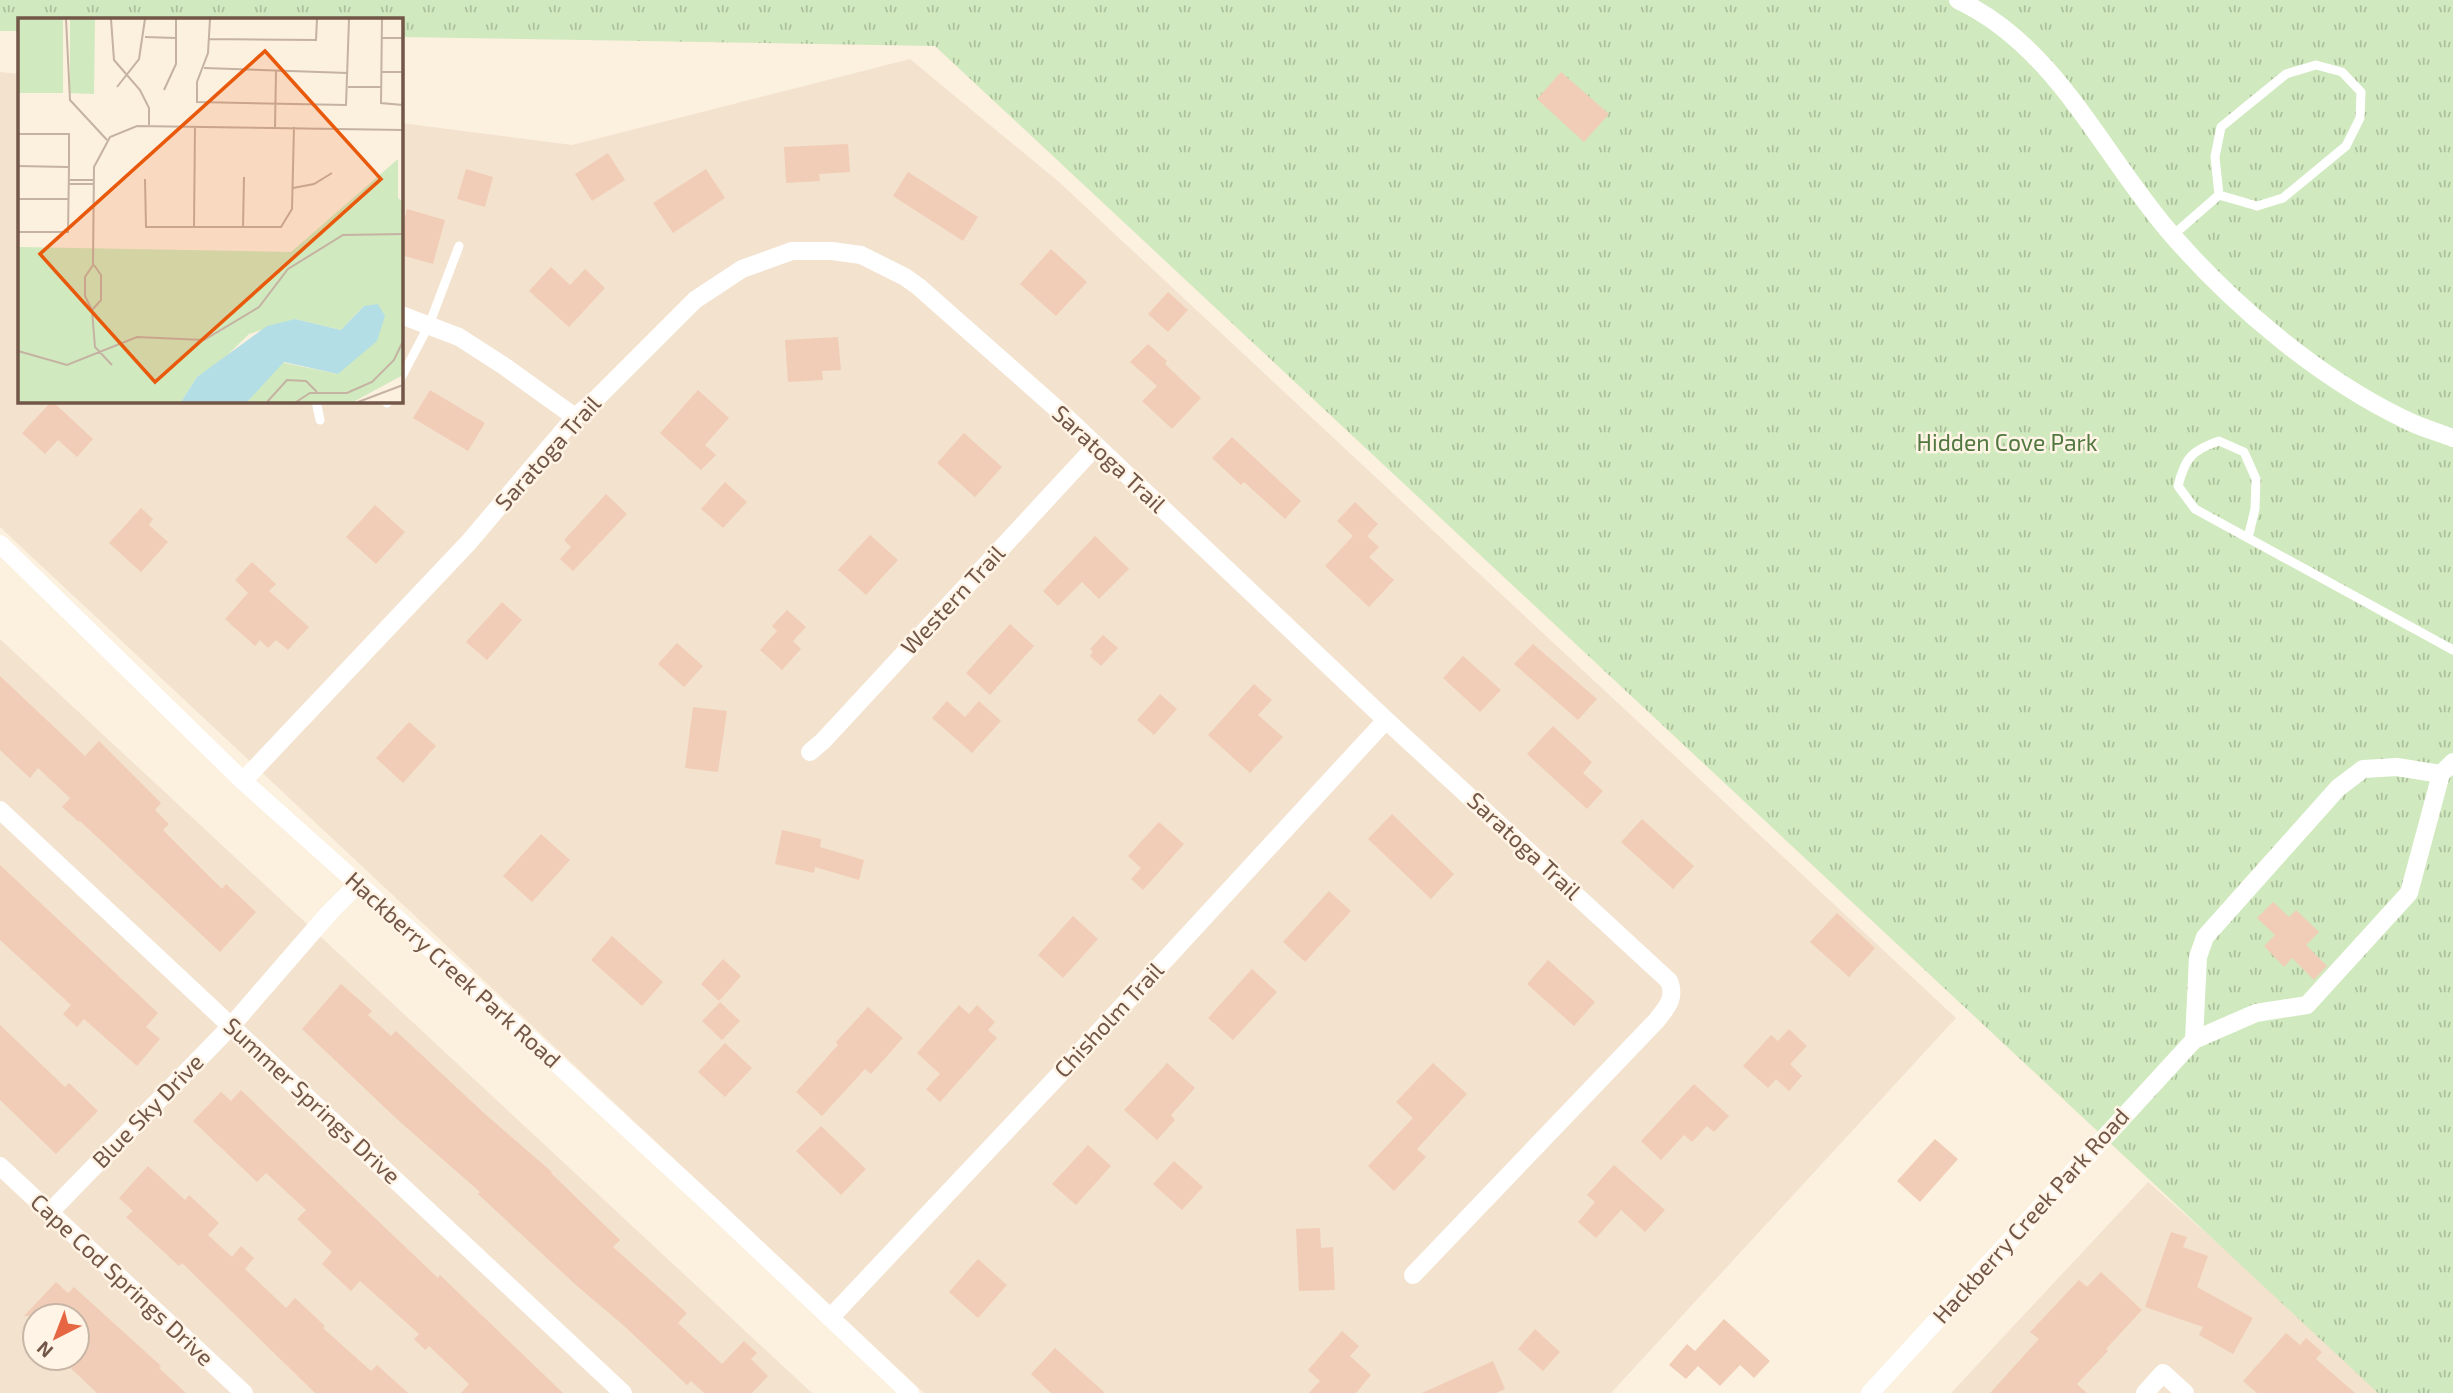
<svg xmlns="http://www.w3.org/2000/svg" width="2453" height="1393" viewBox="0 0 2453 1393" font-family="'Exo 2',sans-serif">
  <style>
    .residential { fill: #f3e2ce; fill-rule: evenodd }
    .park { fill: url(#park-tufts) }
    .building { fill: #f1cdb7 }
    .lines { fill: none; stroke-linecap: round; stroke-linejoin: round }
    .lane { stroke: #fff; stroke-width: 9 }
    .street { stroke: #fff; stroke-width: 18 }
    .labels { text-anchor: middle; stroke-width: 5; stroke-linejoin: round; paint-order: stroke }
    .park-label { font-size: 23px; fill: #517840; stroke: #fff4e5 }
    .street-label { font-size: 23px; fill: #725647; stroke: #fff4e5 }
    .inset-road { fill: none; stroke: #c5b2a2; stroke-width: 2 }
    .view { fill: #e8590c; fill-opacity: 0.15; stroke: #e8590c; stroke-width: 3.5 }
    .inset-edge { fill: none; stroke: #725647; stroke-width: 3.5 }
  </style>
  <defs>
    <pattern id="park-tufts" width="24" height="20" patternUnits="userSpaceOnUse" patternTransform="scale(1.75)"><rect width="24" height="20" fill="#d0e9be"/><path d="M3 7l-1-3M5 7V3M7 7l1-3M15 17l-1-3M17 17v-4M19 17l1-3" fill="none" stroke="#adc09c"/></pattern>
  </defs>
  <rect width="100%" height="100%" fill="#fcf0df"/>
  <path class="residential" d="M910,59L1059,182L1956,1018L1611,1393H924L0,527V72L19,74V401H401V123L572,145Z
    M0,639L812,1393H0ZM35,1316H77V1358H35Z
    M2148,1182L2389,1393H1951Z"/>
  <path class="park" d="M0,0H2453V1393H2378L935,46L401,37V19H19V31H0Z"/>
  <path class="building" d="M1561,72L1609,114L1584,142L1537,99Z
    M848,144L850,172L819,174L820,181L786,183L784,147Z
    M608,153L625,180L592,201L575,174Z
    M466,169L493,177L485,207L457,199Z
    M706,169L725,198L673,233L653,203Z
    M908,172L978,217L963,241L893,196Z
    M407,209L445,220L433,264L401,255V234Z
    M1051,249L1087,282L1056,316L1020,284Z
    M551,267L570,285L585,269L605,288L569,327L529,291Z
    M1168,292L1188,310L1168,332L1148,314Z
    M838,337L841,370L822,371L823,380L788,382L785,340Z
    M1148,344L1167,361L1165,364L1201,398L1172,429L1142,401L1157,386L1130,362Z
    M430,390L485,423L468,451L413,418Z
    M698,390L729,418L705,445L716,455L701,470L660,433Z
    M52,401L93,439L77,457L58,440L45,454L22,433Z
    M964,433L1002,467L975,497L937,463Z
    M1232,437L1301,501L1285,519L1244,482L1241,485L1212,458Z
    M725,482L747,502L723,528L701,509Z
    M606,494L627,514L573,571L560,559L571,547L564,540Z
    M1355,502L1378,524L1367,536L1379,547L1369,557L1394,580L1369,607L1325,566L1353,536L1337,521Z
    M375,505L405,532L376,564L346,537Z
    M141,508L153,519L149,525L168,542L141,572L109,543Z
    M870,535L898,560L866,595L838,570Z
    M1095,536L1129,569L1099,599L1082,582L1058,606L1043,591Z
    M252,562L276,584L269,591L309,627L288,650L276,640L268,648L260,640L255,646L225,619L248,593L235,580Z
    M502,602L522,620L487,660L466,642Z
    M787,610L806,627L793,641L801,649L782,670L760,650L777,631L772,626Z
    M1010,624L1034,646L990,695L966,673Z
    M1103,635L1118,648L1101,666L1090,656L1093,652L1090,649Z
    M677,643L703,666L684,687L658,664Z
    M1533,644L1597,699L1578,720L1514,664Z
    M1463,656L1501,690L1480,712L1443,678Z
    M0,676L85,756L99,741L161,803L155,810L169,824L163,830L222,889L226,884L256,912L220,952L80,821L79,822L62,807L70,798L38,768L30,778L0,750Z
    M1254,684L1272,700L1258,715L1283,737L1250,773L1208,735Z
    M1160,694L1177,709L1154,735L1137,720Z
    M947,701L965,717L979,701L1001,721L972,753L932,718Z
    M693,707L727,711L718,772L685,768Z
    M409,722L436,746L403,783L376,758Z
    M1553,726L1592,762L1583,773L1603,791L1587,809L1527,754Z
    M1392,814L1454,874L1431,899L1368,839Z
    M1642,819L1694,866L1673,889L1621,842Z
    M1159,822L1184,844L1143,890L1131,879L1141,868L1128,856Z
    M782,830L821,839L820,847L864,860L859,880L815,867L814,873L775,864Z
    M541,834L570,860L532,902L503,876Z
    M0,865L158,1013L146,1027L160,1039L137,1066L84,1019L77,1027L63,1014L71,1005L0,940Z
    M1329,891L1351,911L1305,962L1283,942Z
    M2273,902L2289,917L2296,910L2319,932L2306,945L2327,966L2314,980L2292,958L2284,967L2264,946L2275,935L2257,918Z
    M1837,913L1875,948L1849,977L1810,942Z
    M1073,916L1098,939L1063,978L1038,955Z
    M612,936L663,982L642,1006L591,960Z
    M723,959L741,976L719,1001L701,984Z
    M1548,960L1595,1002L1574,1026L1527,984Z
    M1252,969L1277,992L1233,1040L1208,1018Z
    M341,984L372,1011L368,1015L391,1036L396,1031L485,1114L552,1172L551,1173L620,1240L613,1247L687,1313L678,1323L722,1364L744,1341L757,1353L751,1359L768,1376L752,1393H704L691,1381L687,1385L622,1324L577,1286L478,1194L480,1192L399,1121L302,1029Z
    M720,1002L740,1021L722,1040L702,1021Z
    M959,1005L969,1014L977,1005L995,1022L988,1030L997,1038L940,1102L926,1089L940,1074L917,1053Z
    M868,1007L903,1038L871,1074L865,1069L822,1116L796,1092L838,1045L836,1042Z
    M0,1025L65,1087L69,1083L98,1111L56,1154L0,1100Z
    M1789,1029L1807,1046L1790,1064L1802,1076L1789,1091L1776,1079L1768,1088L1743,1066L1771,1035L1778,1041Z
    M725,1043L752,1068L725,1097L698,1072Z
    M1167,1063L1195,1088L1171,1115L1175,1120L1157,1140L1124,1110Z
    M1433,1063L1467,1094L1417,1149L1426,1157L1394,1191L1368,1166L1413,1118L1396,1102Z
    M1694,1084L1729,1116L1714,1132L1707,1126L1692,1142L1684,1135L1661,1160L1641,1141Z
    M241,1090L398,1240L438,1278L440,1275L563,1393H461L469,1384L429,1346L425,1350L414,1339L419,1334L360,1281L351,1291L322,1264L332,1252L297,1219L306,1210L266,1173L257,1182L193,1121L221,1092L231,1101Z
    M821,1126L866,1169L841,1195L796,1151Z
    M1935,1139L1958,1159L1920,1202L1897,1181Z
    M1088,1145L1111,1166L1076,1205L1052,1184Z
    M1174,1161L1203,1187L1182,1210L1153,1184Z
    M1614,1165L1665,1210L1645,1232L1621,1210L1596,1238L1578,1222L1595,1202L1587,1195Z
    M148,1166L185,1200L189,1195L219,1223L208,1235L232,1257L241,1246L254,1258L245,1269L286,1308L295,1298L325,1326L323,1328L371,1371L377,1365L408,1393H315L182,1263L179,1266L126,1217L133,1211L119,1198Z
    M1320,1228L1321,1248L1333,1247L1335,1290L1299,1291L1296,1229Z
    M2171,1232L2187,1237L2183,1247L2208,1256L2197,1287L2253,1318L2233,1354L2199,1335L2203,1327L2145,1307Z
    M978,1259L1007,1285L978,1318L949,1292Z
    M2101,1272L2142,1310L2106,1349L2108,1351L2077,1384L2087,1393H1990L2039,1339L2030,1332L2079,1280L2087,1287Z
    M56,1282L68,1293L74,1287L161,1366L159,1368L186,1393H97L60,1358H77V1316H24Z
    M1724,1319L1770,1361L1754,1378L1740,1365L1720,1386L1698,1366L1686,1379L1669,1365L1687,1344L1695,1351Z
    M1535,1329L1560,1352L1543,1371L1518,1349Z
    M1342,1331L1359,1346L1350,1356L1371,1375L1356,1393H1309L1320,1381L1308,1370Z
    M2286,1333L2300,1345L2306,1338L2322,1352L2316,1359L2355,1393H2257L2243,1381Z
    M1055,1348L1105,1393H1051L1031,1374Z
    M1493,1361L1505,1389L1496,1393H1422Z"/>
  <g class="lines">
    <path class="lane" d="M2316,65L2342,72L2361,92L2360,118L2346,146L2283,198L2257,206L2219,195L2215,157L2221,127L2286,74Z
      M2172,236L2219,195
      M401,378L429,325L459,246
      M316,401L320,420
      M387,403L389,401
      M2248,538L2255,509L2256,479L2244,452L2219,441C2192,450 2185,458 2178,486L2195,509L2453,650"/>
    <path class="street" d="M1958,0C2058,47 2103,157 2173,236C2235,307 2319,378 2404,419C2419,427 2437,432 2453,438
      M401,315L459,337L504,366L575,417
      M0,544L243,781L478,991L716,1210L910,1393
      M810,752L823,741L1095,447
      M243,781L469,542L575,417L596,399L695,300L742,269L792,251H832L861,255L905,277L919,287L1066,417L1386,720L1669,981C1676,998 1667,1007 1657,1020L1413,1275
      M0,810L623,1393
      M2194,1040L2198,957L2205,937L2338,788L2363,769L2397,767L2441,774
      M0,1166L244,1393
      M49,1213L232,1025L329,913L358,884
      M830,1318L1059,1075L1386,720
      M1870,1393L2194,1040L2256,1013L2307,1005L2409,893L2441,774L2453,762
      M2145,1393L2163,1373L2185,1393"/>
  </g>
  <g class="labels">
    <g class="park-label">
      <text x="2007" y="451">Hidden Cove Park</text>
    </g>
    <g class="street-label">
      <text transform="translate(548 453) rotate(-48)" y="8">Saratoga Trail</text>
      <text transform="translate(1109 459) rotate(43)" y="8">Saratoga Trail</text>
      <text transform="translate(953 600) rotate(-47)" y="8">Western Trail</text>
      <text transform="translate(1524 846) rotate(43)" y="8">Saratoga Trail</text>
      <text transform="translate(453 970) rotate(42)" y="8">Hackberry Creek Park Road</text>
      <text transform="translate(1109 1020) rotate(-47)" y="8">Chisholm Trail</text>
      <text transform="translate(312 1101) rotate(43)" y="8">Summer Springs Drive</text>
      <text transform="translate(148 1111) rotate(-46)" y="8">Blue Sky Drive</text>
      <text transform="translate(2031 1216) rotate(-48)" y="8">Hackberry Creek Park Road</text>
      <text transform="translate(122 1280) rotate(43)" y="8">Cape Cod Springs Drive</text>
    </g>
  </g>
  <g transform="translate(18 18)">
    <rect width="385" height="385" fill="#fcf0df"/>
    <path d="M0,1H45V75H0ZM52,1H77L76,76L52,75Z" fill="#d0e9be"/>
    <path d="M380,141V180L385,184V357L335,384H229L262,344L320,356L346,288L323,312L277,301L231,316L198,348L179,359L163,384H0V229L273,234Z" fill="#d0e9be"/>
    <path d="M360,286L367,298L359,323L320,356L266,344L229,384H163L179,359L249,308L277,301L323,312L346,288Z" fill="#b4dee5"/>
    <path class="inset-road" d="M48,1L52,82L89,122M93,1L96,42L122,72L131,90V107M192,1L190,35L179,64V84L328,87L331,1M364,1L363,85L385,87M127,19L158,20M363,20H385M191,21L298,22L299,1M186,50L330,55M363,54H385M99,69L121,41L127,1M330,69H363M146,72L158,46V1M257,109L258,53M0,116H51V149L50,214H0M0,148L50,149M127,161L128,209H263L274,191L276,109M51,162H75M51,166H75M275,170L296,166L314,155M0,181H50M176,209L177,108M225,210L226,159M74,292L83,282V257L76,247M0,333L49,347L119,319L186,322L241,289L270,251L325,217L385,216M94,347L77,329L74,292L67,278V259L75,247L76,149L92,119L119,108L385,112M249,384L269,362L288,363L299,374M278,384L292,375H329L354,364L376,342L385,323M340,384L385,367"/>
    <path class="view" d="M247,33L363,161L137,364L22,236Z"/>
    <rect width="385" height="385" class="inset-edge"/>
  </g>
  <g transform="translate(56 1337) rotate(222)"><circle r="33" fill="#fff4e5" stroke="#c7b5a6" stroke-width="2"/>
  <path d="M0-5L12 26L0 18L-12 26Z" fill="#e66644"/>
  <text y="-10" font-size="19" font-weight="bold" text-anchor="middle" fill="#725647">N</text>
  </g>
</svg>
